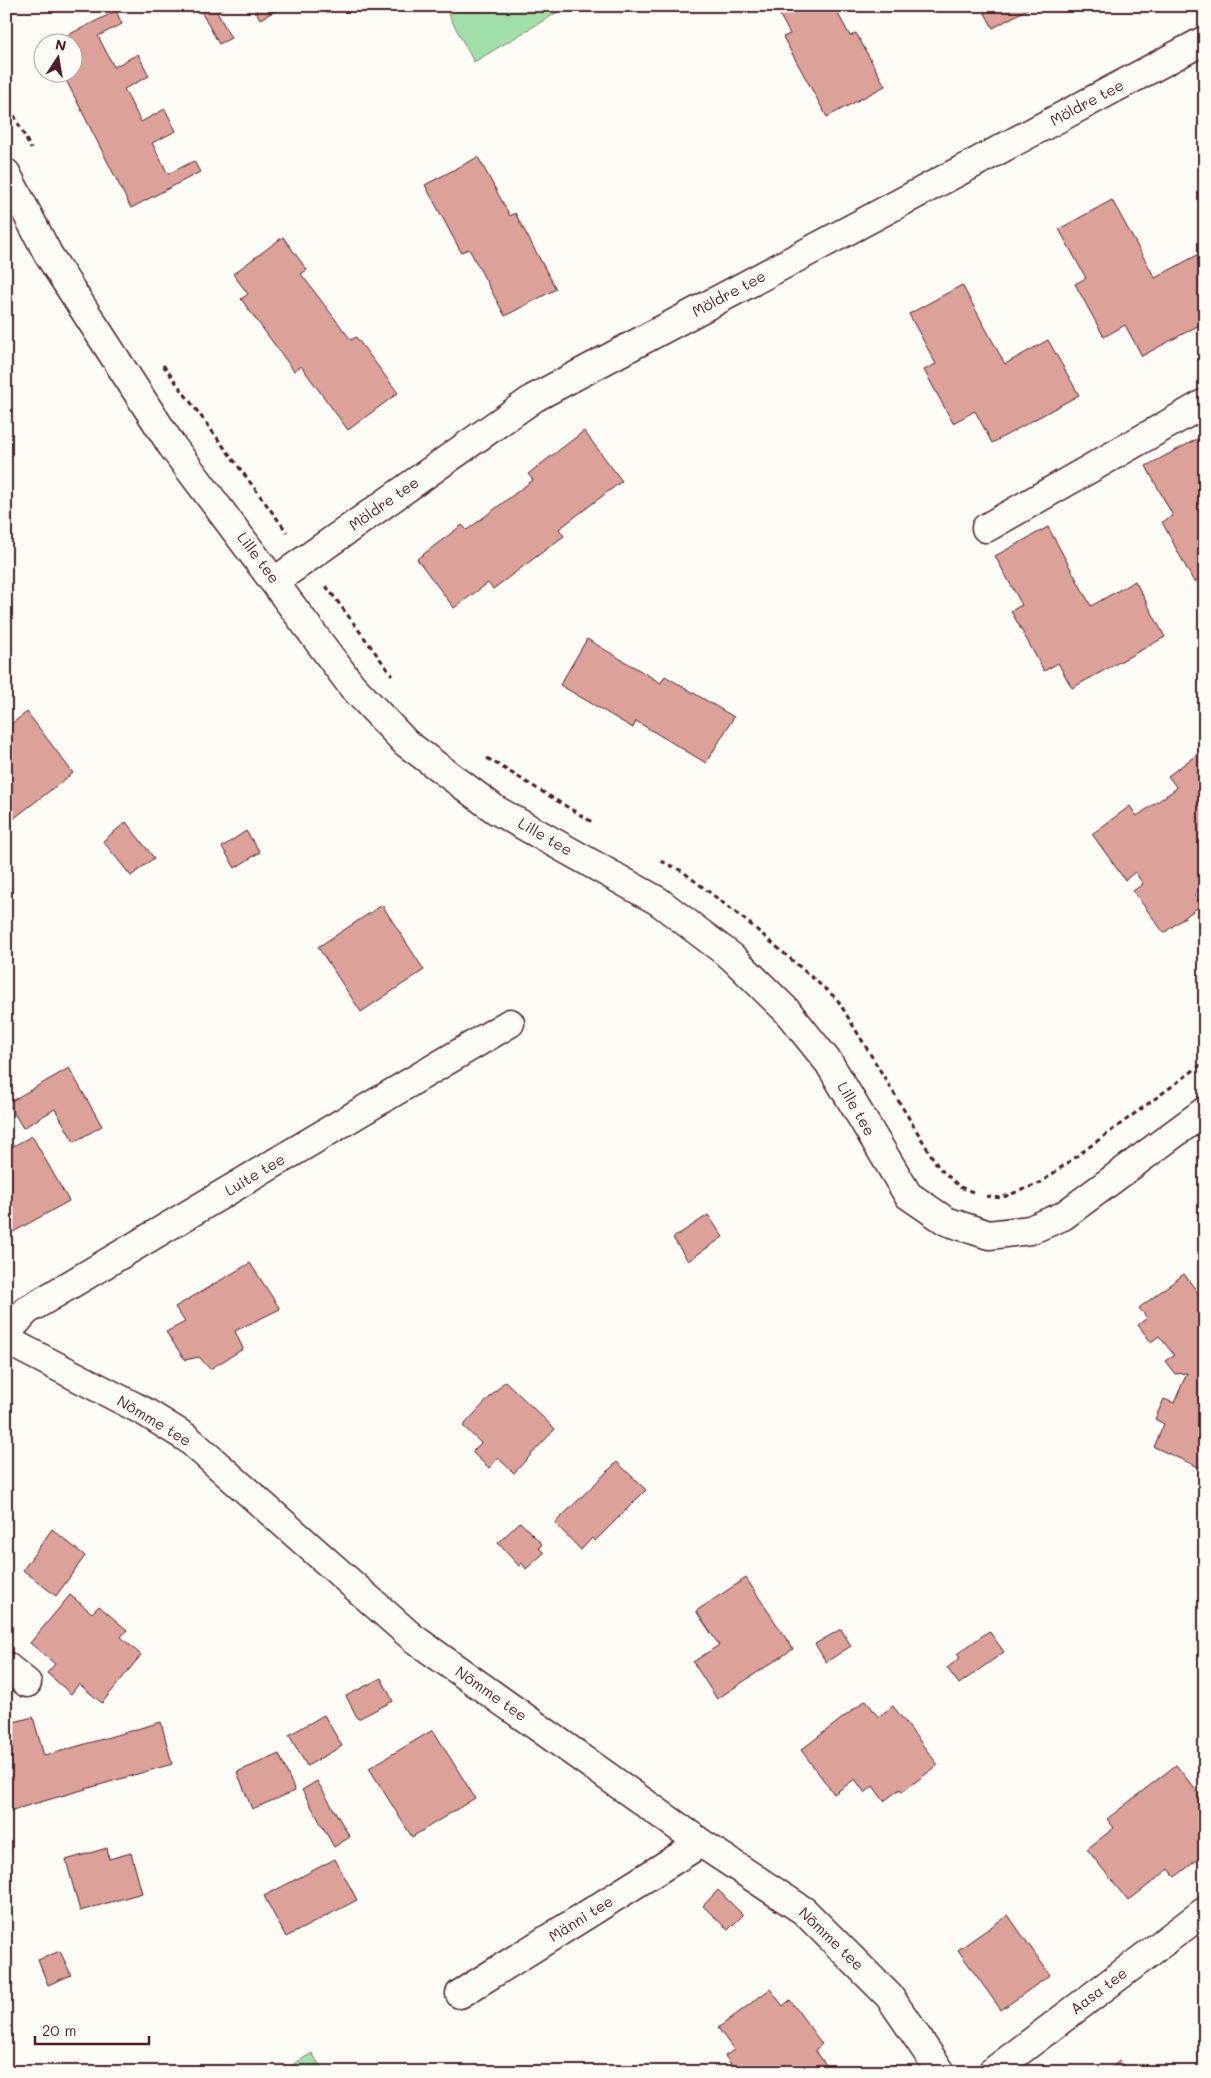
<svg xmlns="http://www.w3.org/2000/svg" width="1211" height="2078" viewBox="0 0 1211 2078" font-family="Mali,sans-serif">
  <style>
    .green { fill: #a1e0a9; stroke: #76806a }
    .building { fill: #dca29a; stroke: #4a1f2b }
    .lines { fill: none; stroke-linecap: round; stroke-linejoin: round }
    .minor-casing { stroke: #4a1f2b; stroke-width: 31 }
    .path { stroke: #4a1f2b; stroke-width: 3; stroke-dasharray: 5 4; stroke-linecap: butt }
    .minor { stroke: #fdfcf7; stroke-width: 28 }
    .labels { text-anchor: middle; stroke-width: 4.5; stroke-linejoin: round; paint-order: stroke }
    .street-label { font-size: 15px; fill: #4a1f2b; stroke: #fdfcf7 }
  </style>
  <rect width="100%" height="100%" fill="#fdfcf7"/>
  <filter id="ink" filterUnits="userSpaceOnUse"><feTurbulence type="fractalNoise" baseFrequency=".02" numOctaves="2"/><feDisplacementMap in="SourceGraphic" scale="10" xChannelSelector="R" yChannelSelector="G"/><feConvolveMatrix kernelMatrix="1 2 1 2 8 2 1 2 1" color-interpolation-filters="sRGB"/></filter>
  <g filter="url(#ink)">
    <path class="green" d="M444,6H568L474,62Z
      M312,2053L324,2072H281Z"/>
    <path class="building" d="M198,6H227L217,12L231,38L219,44Z
      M253,6H281V8L260,19Z
      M775,6H834L850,36L856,33L885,86L827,117L783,37L790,34Z
      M981,6H1033L993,28Z
      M116,11L122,24L98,36L114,67L138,54L149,76L124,89L141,122L165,109L176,131L152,143L168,174L194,161L200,172L131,208L62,72H72V42H54Z
      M478,157L510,216L515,213L556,289L505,316L469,249L461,252L425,185Z
      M1112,200L1155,278L1199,254L1205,265V322L1142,356L1125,325L1104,337L1075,284L1086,278L1059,229Z
      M283,237L307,270L301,274L351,340L356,337L398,393L348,430L301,366L294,371L241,299L248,294L233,274Z
      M962,285L1005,364L1048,340L1079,395L992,443L975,411L953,423L924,370L936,364L909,314Z
      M584,431L622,481L559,529L564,536L493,589L488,583L454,608L417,559L462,525L467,530L533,480L528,474Z
      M1199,438L1205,448V576L1194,582L1162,522L1173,516L1146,466Z
      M1048,527L1091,606L1135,581L1165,637L1072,688L1058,663L1044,671L1011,611L1022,605L995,556Z
      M587,639L661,683L665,676L734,717L706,763L636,721L633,728L560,685Z
      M27,712L73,773L13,819L6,810V728Z
      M1199,753L1205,760V886L1194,895L1201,905L1164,933L1133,891L1143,884L1135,872L1125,880L1092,834L1130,806L1137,816L1177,788L1168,776Z
      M126,822L154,858L131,876L103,841Z
      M246,831L260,852L235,868L222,847Z
      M382,905L424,970L361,1012L318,947Z
      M69,1068L102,1126L74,1142L55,1109L23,1128L8,1103Z
      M32,1136L69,1201L6,1236V1150Z
      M708,1215L723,1237L688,1261L673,1238Z
      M250,1263L280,1309L235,1331L243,1349L210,1369L199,1357L185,1360L166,1332L185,1322L175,1307Z
      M1184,1274L1199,1294L1205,1291V1470L1154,1447L1164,1424L1155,1419L1164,1399L1174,1403L1187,1373L1175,1374L1165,1361L1174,1355L1159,1336L1151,1342L1138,1325L1147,1318L1139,1308Z
      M505,1381L555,1429L514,1473L498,1458L489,1468L472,1452L481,1443L463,1426Z
      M617,1462L646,1490L595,1541L592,1538L581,1550L555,1523Z
      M520,1522L542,1544L539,1548L544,1553L526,1569L522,1563L519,1566L498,1543Z
      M52,1529L85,1556L56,1596L23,1570Z
      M746,1578L793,1649L717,1699L693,1662L719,1645L696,1611Z
      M70,1595L92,1613L99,1606L127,1630L121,1637L141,1655L102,1703L79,1684L71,1694L47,1673L55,1664L30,1643Z
      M841,1629L851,1646L826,1662L815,1644Z
      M989,1631L1004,1652L959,1684L947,1668L960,1658L957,1654Z
      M381,1678L393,1701L358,1719L346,1696Z
      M866,1700L878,1717L893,1706L938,1765L902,1792L900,1789L884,1801L873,1786L865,1793L855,1779L834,1794L801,1750Z
      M324,1715L342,1746L307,1766L289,1735Z
      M33,1717L44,1756L161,1722L172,1764L6,1812V1724Z
      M433,1730L475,1798L412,1837L369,1768Z
      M279,1754L295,1791L252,1809L237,1772Z
      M1176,1765L1205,1802V1854L1175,1877L1169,1869L1128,1901L1087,1849L1114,1828L1107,1819Z
      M317,1781L350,1837L334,1847L302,1790Z
      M107,1848L109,1859L131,1853L142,1893L80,1911L66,1860Z
      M335,1859L357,1900L286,1937L264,1896Z
      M718,1890L743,1915L728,1930L703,1906Z
      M1008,1915L1050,1975L1001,2010L958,1950Z
      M60,1951L71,1975L48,1985L38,1960Z
      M770,1989L783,2006L790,2000L822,2044L815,2050L830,2070L828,2072H737L725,2056L734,2050L718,2028Z
      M1119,2061L1130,2072H1107Z"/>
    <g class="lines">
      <g class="minor-casing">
        <path id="minor" d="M6,173L48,254L172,446L352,686L406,743L496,810L658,901L732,957L787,1011L829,1063L908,1195L946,1221L989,1235L1030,1230L1063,1216L1205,1111
          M986,528L1205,403
          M275,581L534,398L1205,40
          M6,1334L26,1311L510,1023
          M6,1340L145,1412L187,1438L413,1638L701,1843L804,1911L889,1996L941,2072
          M6,1666L27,1683
          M460,1994L701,1843
          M992,2072L1205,1911"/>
      </g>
      <path class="path" d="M6,99L31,149
        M163,365L287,532
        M326,586L392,675
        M487,758L592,822
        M661,861L682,871L749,923L837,999L939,1168L960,1187L973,1192
        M986,1196L1001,1198L1040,1183L1205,1062"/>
      <use href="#minor" class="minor"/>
    </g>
  </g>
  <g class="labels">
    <g class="street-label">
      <text transform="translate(1087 103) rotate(-28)" y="5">Möldre tee</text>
      <text transform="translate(729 294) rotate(-28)" y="5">Möldre tee</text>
      <text transform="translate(384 504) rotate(-35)" y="5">Möldre tee</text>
      <text transform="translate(258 558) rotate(53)" y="5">Lille tee</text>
      <text transform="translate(545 837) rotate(30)" y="5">Lille tee</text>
      <text transform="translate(856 1109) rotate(60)" y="5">Lille tee</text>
      <text transform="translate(255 1175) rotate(-31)" y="5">Luite tee</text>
      <text transform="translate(154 1421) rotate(31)" y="5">Nõmme tee</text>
      <text transform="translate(491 1694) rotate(35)" y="5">Nõmme tee</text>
      <text transform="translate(581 1919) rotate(-32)" y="5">Männi tee</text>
      <text transform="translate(831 1939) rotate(44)" y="5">Nõmme tee</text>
      <text transform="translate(1099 1991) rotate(-37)" y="5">Aasa tee</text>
    </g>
  </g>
  <rect width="1211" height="2078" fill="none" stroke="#fdfcf7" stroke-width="25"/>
  <rect x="12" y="12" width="1186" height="2053" fill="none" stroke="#4a1f2b" stroke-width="2" filter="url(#ink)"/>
  <g transform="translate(58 58) rotate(12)"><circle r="24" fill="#fdfcf7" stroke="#b5a4a5"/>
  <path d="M0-4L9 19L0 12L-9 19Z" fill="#4a1f2b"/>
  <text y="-8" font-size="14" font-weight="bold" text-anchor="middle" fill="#4a1f2b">N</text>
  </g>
  <path d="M35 2036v8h114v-8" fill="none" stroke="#4a1f2b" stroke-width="2.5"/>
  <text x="42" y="2036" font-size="15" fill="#4a1f2b" stroke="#fdfcf7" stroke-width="4" paint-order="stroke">20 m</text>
</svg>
